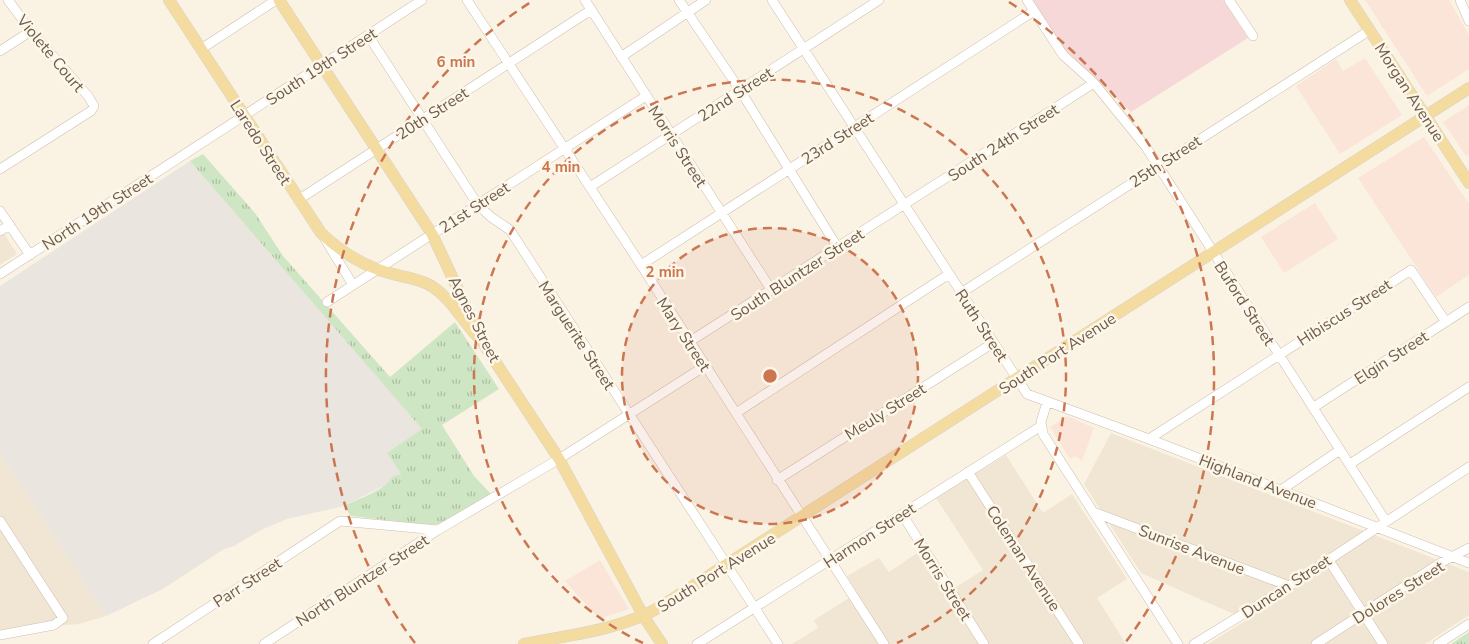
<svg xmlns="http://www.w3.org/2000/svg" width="1469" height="644" viewBox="0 0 1469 644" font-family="'Nunito Sans',sans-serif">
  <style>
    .residential { fill: #f1e6d3 }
    .commercial { fill: #fae5d8 }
    .industrial { fill: #eae5de }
    .medical { fill: #f7d8d9 }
    .grass { fill: url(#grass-tufts) }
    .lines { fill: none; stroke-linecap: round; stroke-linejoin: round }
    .minor-casing { stroke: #cdbeae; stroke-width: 10 }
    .major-casing { stroke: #d7d1cd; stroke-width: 12 }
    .minor { stroke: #fff; stroke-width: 9 }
    .major { stroke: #f4dca1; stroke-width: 11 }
    .ring { fill: none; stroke: #cb7651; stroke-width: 2.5; stroke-dasharray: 9 6 }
    .labels { text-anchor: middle; stroke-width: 5; stroke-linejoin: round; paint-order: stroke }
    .street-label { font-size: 16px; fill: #705c4c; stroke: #fdf7e9 }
    .centre { fill: #cb7651; stroke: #fdf7e9; stroke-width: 2.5 }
    .ring-label { font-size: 15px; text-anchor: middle; font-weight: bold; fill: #cb7651; stroke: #fdf7e9; stroke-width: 5; stroke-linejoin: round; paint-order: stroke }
  </style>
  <defs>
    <pattern id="grass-tufts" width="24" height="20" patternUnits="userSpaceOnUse" patternTransform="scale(1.25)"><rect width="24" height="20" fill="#cfe6c4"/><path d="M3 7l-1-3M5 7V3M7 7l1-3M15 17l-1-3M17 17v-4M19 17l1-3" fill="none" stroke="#acbea1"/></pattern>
  </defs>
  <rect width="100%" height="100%" fill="#faf3e4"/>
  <path class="residential" d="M0,227L17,254L0,265Z
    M1111,433L1469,572V615L1425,644H1208L1247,620L1141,573L1084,484Z
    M0,454L106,616L79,624L0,630Z
    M1006,455L1043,513L1072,494L1127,579L1097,598L1126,644H792L818,628L814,620L857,593L847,576L879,558L889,572L917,553L945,594L983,570L936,498Z"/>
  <path class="commercial" d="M1365,0H1449L1469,35V69L1427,96Z
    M1365,58L1402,115L1340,154L1296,86L1336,59L1343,71Z
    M1469,105V154L1466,156L1443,122Z
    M1424,137L1469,204V275L1436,297L1358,178Z
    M1315,203L1338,239L1284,273L1261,237Z
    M1067,416L1094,428L1082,461L1075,456L1070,459L1050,427Z
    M600,560L629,609L599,619L565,581Z"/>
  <path class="industrial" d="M190,161L423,430L387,453L401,474L393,476L389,483L344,506L287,519L263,529L234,546L224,549L163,589L106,616L0,454V286Z"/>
  <path class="medical" d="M1031,0H1223L1248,38L1131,112L1058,43Z"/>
  <path class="grass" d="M203,154L255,213L283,256L390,377L455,322L499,389L442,425L474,476L491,494L440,524L429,525L351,516L344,506C360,498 384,491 393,476L401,474L387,453L422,429L190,161Z
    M1469,632V644H1451Z"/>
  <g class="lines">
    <g class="minor-casing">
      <path id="minor" d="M467,0L641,265L884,644
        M585,0L772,291
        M679,0L740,90L838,248
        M772,0L1027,394L1149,439L1469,563
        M1027,0L1063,55L1094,83
        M1229,0L1253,36
        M1460,0L1469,21
        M368,35L478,205L491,217L510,230L778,644
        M201,49L276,0
        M0,51L31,31
        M621,57L706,0
        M0,169L91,111L94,106L88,96L31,31L8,0
        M590,187L879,0
        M298,200L591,10
        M0,211L30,255
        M0,231L10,225
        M325,239L353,285
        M641,265L1034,11
        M0,274L422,0
        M961,293L1370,30
        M327,302L646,96
        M689,342L1094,83L1146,147L1385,520
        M1047,402L1041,422L1043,434L1178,644
        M1314,407L1469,307
        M736,413L949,274
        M1149,439L1411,270L1446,322
        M1350,464L1469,387
        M968,472L1079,644
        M777,480L993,343
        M1281,490L1340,450
        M1096,513L1289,586
        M902,514L984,644
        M0,521L63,618L54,625L0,635
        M1328,559L1383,644
        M153,644L340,521L438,530
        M264,644L438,530L559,459L705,366
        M697,644L1041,426
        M1194,644L1289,586L1469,467
        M1316,644L1442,562L1469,548
        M1438,644L1469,624"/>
    </g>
    <g class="major-casing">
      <path id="major" d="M169,0L321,233C342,253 364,267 393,274C407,278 421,279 433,287C451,299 462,320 477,336
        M279,0L432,234L483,343L559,459L644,617L662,644
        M1350,0L1469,183
        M524,644C569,635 620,630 660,607L1469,88"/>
    </g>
    <use href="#minor" class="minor"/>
    <use href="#major" class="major"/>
  </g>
  <circle cx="770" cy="376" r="148" fill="#cb7651" fill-opacity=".12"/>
  <g class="ring">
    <circle cx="770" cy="376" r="148"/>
    <path d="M643 643A296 296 0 1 1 897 643"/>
    <path d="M415 643A444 444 0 0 1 531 2M1009 2A444 444 0 0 1 1125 643"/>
  </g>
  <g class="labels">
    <g class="street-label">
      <text transform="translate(51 53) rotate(50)" y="6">Violete Court</text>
      <text transform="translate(321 66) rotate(-33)" y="6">South 19th Street</text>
      <text transform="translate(1410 92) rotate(57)" y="6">Morgan Avenue</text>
      <text transform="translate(735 94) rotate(-33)" y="6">22nd Street</text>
      <text transform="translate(432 113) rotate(-33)" y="6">20th Street</text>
      <text transform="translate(837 138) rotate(-33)" y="6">23rd Street</text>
      <text transform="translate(261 142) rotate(57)" y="6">Laredo Street</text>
      <text transform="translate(1003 142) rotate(-33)" y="6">South 24th Street</text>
      <text transform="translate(678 146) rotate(57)" y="6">Morris Street</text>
      <text transform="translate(1165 161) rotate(-33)" y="6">25th Street</text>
      <text transform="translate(474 207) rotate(-33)" y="6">21st Street</text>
      <text transform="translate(97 211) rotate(-33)" y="6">North 19th Street</text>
      <text transform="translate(797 274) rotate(-33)" y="6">South Bluntzer Street</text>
      <text transform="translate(1245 303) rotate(57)" y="6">Buford Street</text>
      <text transform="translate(1344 312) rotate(-33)" y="6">Hibiscus Street</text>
      <text transform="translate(475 319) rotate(63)" y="6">Agnes Street</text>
      <text transform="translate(982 325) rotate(57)" y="6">Ruth Street</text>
      <text transform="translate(684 334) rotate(57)" y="6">Mary Street</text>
      <text transform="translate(577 335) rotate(57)" y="6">Marguerite Street</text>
      <text transform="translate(1057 353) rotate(-33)" y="6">South Port Avenue</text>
      <text transform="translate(1391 357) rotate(-33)" y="6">Elgin Street</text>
      <text transform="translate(885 411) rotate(-32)" y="6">Meuly Street</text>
      <text transform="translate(1258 481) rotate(21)" y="6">Highland Avenue</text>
      <text transform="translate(869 535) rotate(-33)" y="6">Harmon Street</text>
      <text transform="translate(1192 549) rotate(21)" y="6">Sunrise Avenue</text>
      <text transform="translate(1024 558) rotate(57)" y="6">Coleman Avenue</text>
      <text transform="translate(716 572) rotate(-32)" y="6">South Port Avenue</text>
      <text transform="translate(943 579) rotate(58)" y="6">Morris Street</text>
      <text transform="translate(362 580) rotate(-33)" y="6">North Bluntzer Street</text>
      <text transform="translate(247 582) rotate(-33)" y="6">Parr Street</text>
      <text transform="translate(1286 586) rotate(-33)" y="6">Duncan Street</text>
      <text transform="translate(1398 592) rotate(-32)" y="6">Dolores Street</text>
    </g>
  </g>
  <circle cx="770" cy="376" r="8" class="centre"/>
  <g class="ring-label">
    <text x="456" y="67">6 min</text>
    <text x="561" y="172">4 min</text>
    <text x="665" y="277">2 min</text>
  </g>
</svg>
